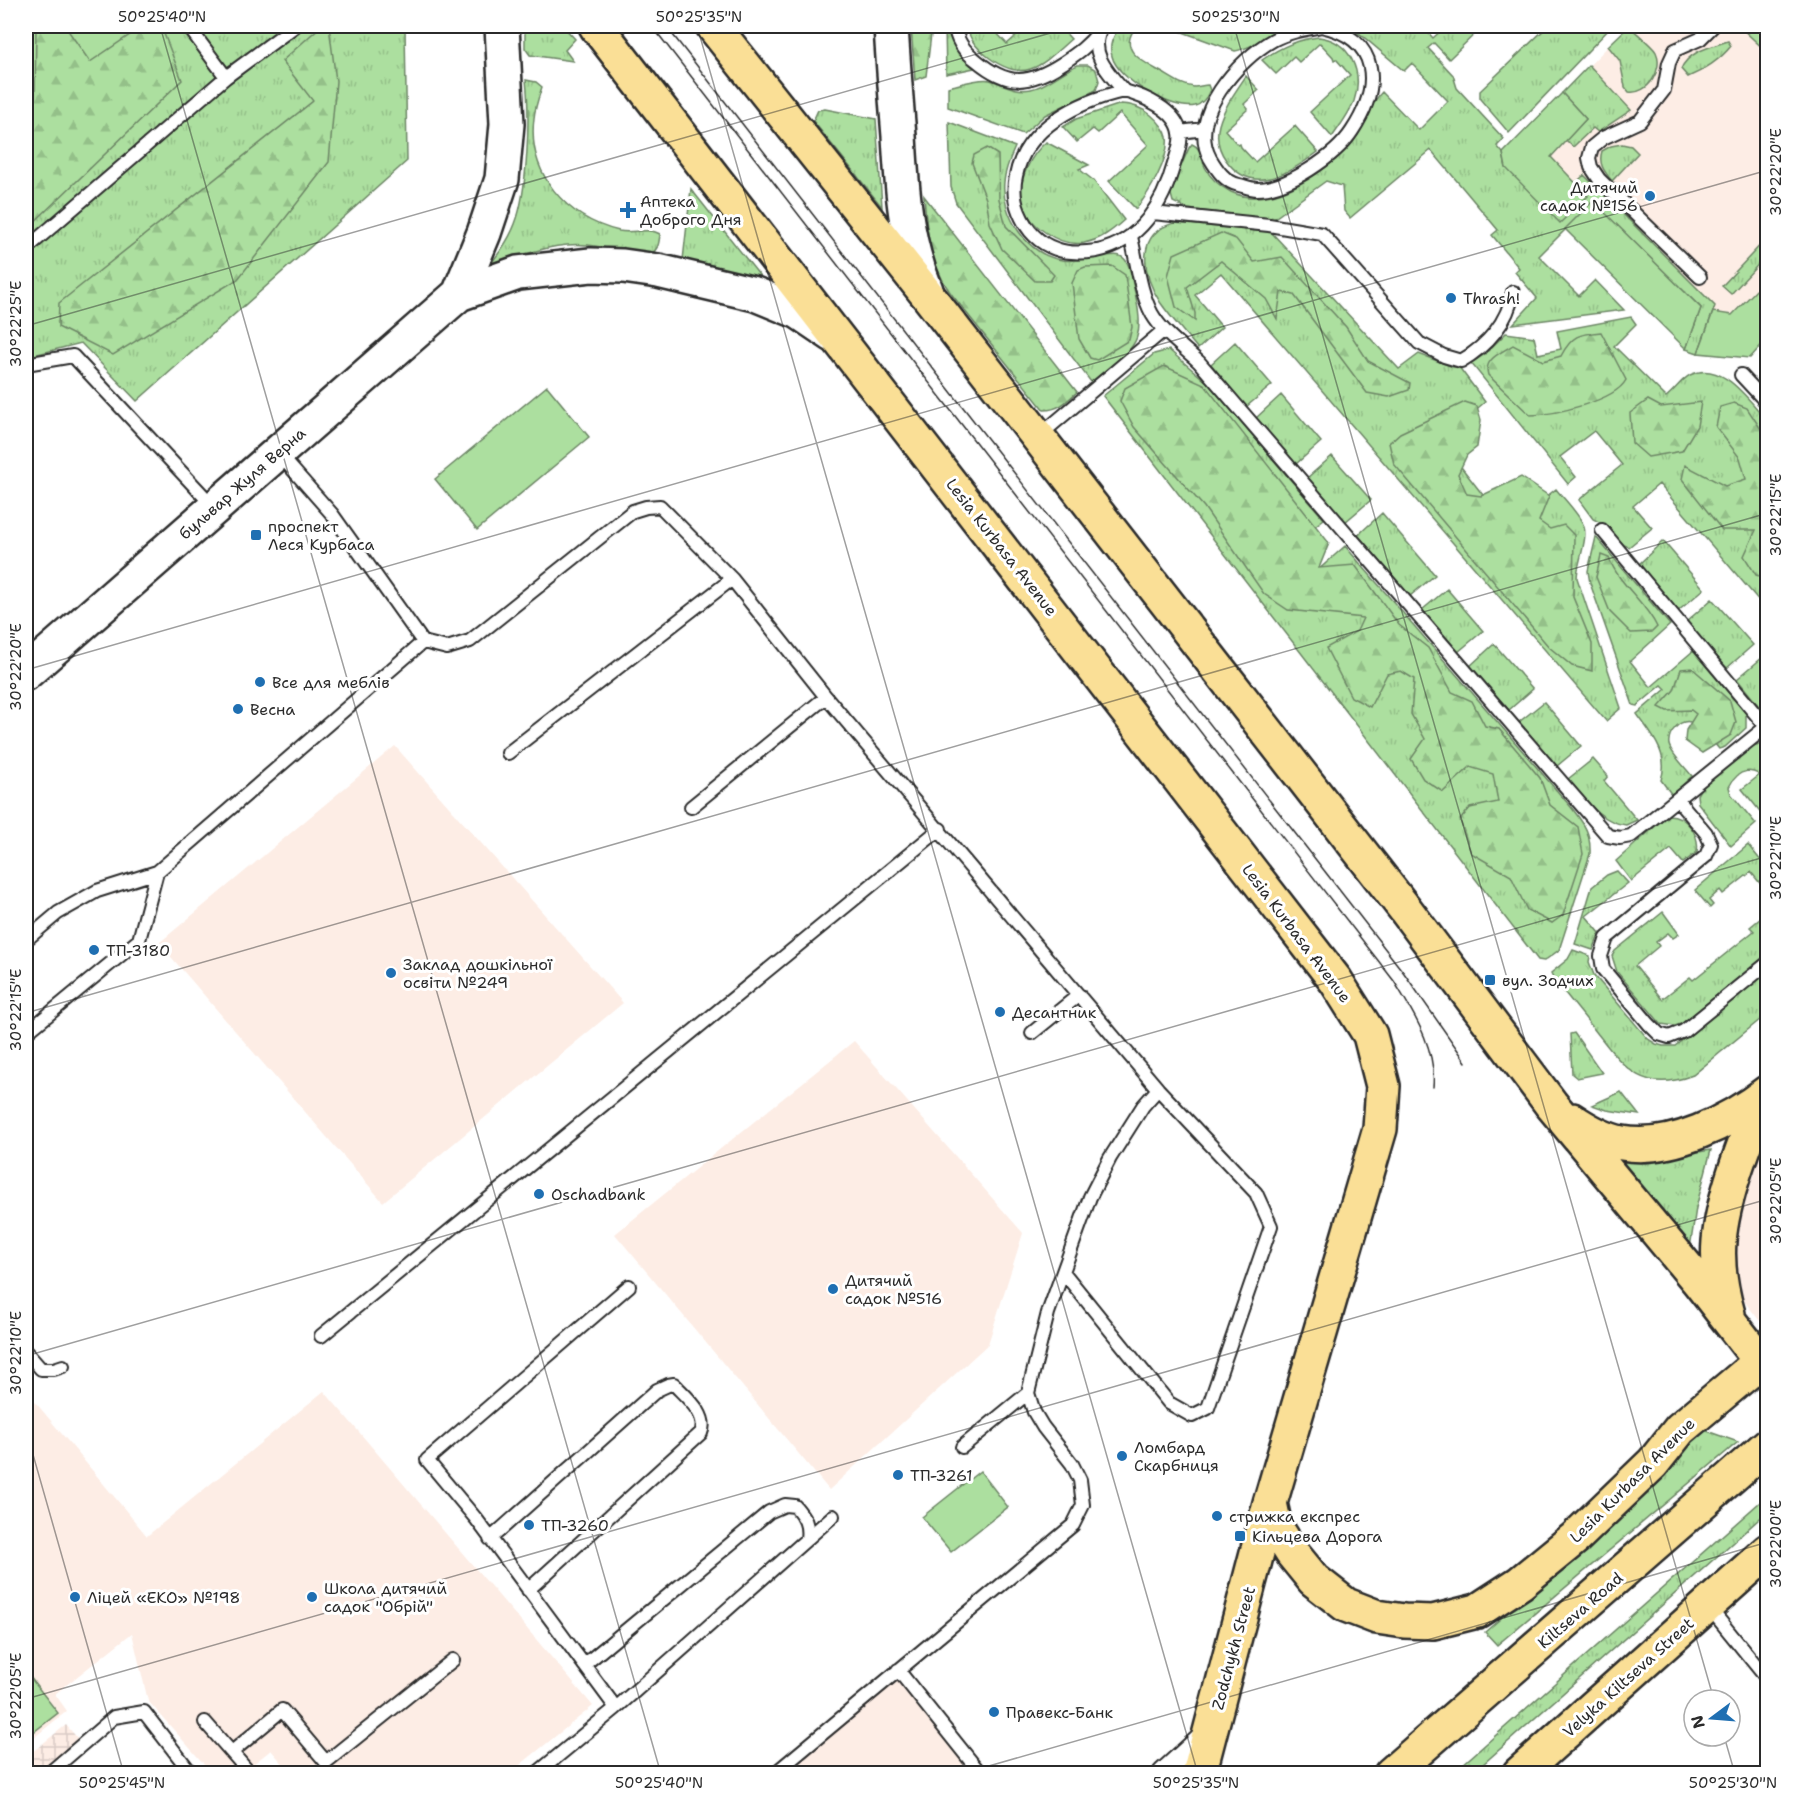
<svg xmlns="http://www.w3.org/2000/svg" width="1793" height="1799" viewBox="0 0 1793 1799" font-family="'Shantell Sans',sans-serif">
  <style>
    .built { fill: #fdede5 }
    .industrial { fill: url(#industrial-grid) }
    .grass { fill: url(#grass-tufts); stroke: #6c8565; stroke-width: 1.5 }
    .forest { fill: url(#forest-firs); stroke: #6c8565; stroke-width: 1.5 }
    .park { fill: #acdf9f; stroke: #6c8565; stroke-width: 1.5 }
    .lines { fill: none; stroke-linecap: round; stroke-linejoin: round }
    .lane-casing { stroke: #2b2b2b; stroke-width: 16 }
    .street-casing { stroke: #2b2b2b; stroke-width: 28 }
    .secondary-casing { stroke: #2b2b2b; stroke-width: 38 }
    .primary-casing { stroke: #2b2b2b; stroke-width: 38 }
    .highway-casing { stroke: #2b2b2b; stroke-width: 38 }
    .lane { stroke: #fff; stroke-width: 12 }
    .street { stroke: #fff; stroke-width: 24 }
    .secondary { stroke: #fff; stroke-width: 33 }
    .primary { stroke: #fadf96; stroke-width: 33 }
    .highway { stroke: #fadf96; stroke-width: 33 }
    .tram { stroke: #2b2b2b; stroke-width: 1.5 }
    .ticks { fill: none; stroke: #2b2b2b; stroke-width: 1.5; stroke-opacity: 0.45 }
    .poi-dot { fill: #1f6fb2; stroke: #fff; stroke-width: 2 }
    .labels { text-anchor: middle; stroke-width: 6; stroke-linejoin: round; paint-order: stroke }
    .poi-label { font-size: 16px; fill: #2b2b2b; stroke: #fff; text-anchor: start }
    .street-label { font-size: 16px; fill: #2b2b2b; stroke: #fff }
    .neatline { fill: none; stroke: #2b2b2b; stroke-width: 2 }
    .ticks-label { font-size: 15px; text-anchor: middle; fill: #2b2b2b }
  </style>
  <defs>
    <pattern id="industrial-grid" width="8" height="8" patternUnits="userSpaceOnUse" patternTransform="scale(1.5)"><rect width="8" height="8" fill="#fdede5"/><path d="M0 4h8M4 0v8" fill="none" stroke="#d9cbc5"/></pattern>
    <pattern id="grass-tufts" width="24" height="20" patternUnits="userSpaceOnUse" patternTransform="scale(1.5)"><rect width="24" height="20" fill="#acdf9f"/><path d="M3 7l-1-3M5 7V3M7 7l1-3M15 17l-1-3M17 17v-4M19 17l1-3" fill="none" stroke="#94c089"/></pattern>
    <pattern id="forest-firs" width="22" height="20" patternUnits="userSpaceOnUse" patternTransform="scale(1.5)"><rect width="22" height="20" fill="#acdf9f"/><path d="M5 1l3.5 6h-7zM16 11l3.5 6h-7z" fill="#94c089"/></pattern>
  </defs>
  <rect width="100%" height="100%" fill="#fff"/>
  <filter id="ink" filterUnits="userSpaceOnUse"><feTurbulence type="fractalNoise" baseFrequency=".0167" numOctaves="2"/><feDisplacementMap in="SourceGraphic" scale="12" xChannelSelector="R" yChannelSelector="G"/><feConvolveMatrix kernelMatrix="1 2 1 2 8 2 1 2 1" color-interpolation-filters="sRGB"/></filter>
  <g filter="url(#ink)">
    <path class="built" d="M1628,26H1767V339L1750,358L1698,353L1686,349L1506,168L1503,153Z
      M395,746L623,1003L383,1202L159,943Z
      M854,1041L1023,1233L988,1344L829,1490L615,1234Z
      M1767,1122V1330L1725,1277L1722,1266Z
      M26,1391L147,1536L324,1391L593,1706L510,1773H291L271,1750L242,1773H212L148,1701L132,1633L55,1694L67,1711L26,1744Z
      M897,1663L991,1773L763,1774Z"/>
    <path class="industrial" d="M66,1725L81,1742L42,1773L26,1774V1757Z"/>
    <path class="grass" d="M26,26H405L407,161L137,401L81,343L26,357Z
      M525,26H563L575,39L565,50L573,61L530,55L525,48Z
      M967,26H993V29L1007,44L1028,26H1059L1071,39C1041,66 1024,85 987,56C976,47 969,39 967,26Z
      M1120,26H1137C1115,50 1145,63 1163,73C1173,79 1183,86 1194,87C1198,87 1204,85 1208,85L1210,90C1207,97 1203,104 1195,106C1172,111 1117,79 1112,56C1108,44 1114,36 1120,26Z
      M1166,26H1292C1274,33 1253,48 1235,51Z
      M1344,26H1422L1433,38L1446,26H1483L1449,59L1434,43L1428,48L1453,75L1457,88L1504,139L1497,146L1503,153L1506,168L1588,195L1576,183L1584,175L1715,306L1698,353L1686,349L1701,308L1593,202L1539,256L1579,296L1595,280L1624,310L1513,324L1537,298L1515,272L1519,268L1492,235L1498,230L1431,150L1350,218L1344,211L1342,186L1326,181L1272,220L1188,209L1173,202L1170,191L1189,148L1192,144C1202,148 1201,159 1205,167C1210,178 1221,187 1231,192C1274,212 1332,168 1357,136C1367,122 1370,103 1382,92L1419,130L1448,101L1412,63L1404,71L1360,34Z
      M1548,26H1612L1509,133L1480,99V91Z
      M1629,26C1635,32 1652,45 1656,52C1664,69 1648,95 1629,92L1625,87L1620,61L1608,46Z
      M1739,26H1767V52Z
      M945,27L949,28C953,46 960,56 974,68L946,74Z
      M1319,37C1350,41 1364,72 1354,101C1349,114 1340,126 1332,137L1310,112L1350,75L1336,59L1334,60L1333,57L1320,43L1299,62L1294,57L1276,74L1262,60C1279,48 1298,39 1319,37Z
      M1728,41L1731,46C1721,59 1703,71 1688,77L1681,69C1689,51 1710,47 1728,41Z
      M1078,65H1088L1096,70L1099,81L1096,90L1045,115L1023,134L948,107V87C958,85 981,77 990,80C1004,84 1015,92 1031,89C1048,86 1062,71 1078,65Z
      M1589,65L1631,110L1598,132L1593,128L1573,147L1566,140L1586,119L1562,93Z
      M1246,76L1259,90L1244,104L1248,109L1225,130L1238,145L1240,144L1241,147L1255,162L1295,126L1318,152C1290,173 1252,197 1226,160C1218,149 1216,137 1219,125C1224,107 1236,91 1246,76Z
      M526,80L536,82L542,87C539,96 535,107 534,118C527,174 566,218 619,231C633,234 647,227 660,234C659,245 658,250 648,256C628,252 608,248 588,245C553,241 516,257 485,271C497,256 508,242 515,224C528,191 530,115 526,80Z
      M1121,104C1132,104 1142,108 1151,115C1158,121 1165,128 1167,137C1170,159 1149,193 1136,209L1109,181L1148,145L1120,113L1098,133L1093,129L1077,142L1063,127L1076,119Z
      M825,109L876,119L882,207L813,121L818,110Z
      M949,122L1015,147C1010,158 1005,170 1004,182C1001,215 1027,255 1062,260C1077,263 1113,252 1120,256C1130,260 1131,275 1133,284C1148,346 1136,345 1091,382L956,203L951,187Z
      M1046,142L1089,165L1079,169L1094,181L1124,220C1112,231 1100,240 1084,243C1059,247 1026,225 1022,199C1018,179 1031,155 1046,142Z
      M1622,144L1631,146L1638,153L1612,181C1604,171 1598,164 1602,151L1611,146Z
      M691,189L763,280L683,260Z
      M1175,223L1271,232L1399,369L1419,354L1453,367H1459L1485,402L1440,440L1508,527L1556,489C1563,498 1582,517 1584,527C1588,540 1577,563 1577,578L1621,708L1606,721L1221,273L1195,295L1222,327L1198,349C1185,333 1171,318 1160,302C1142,274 1135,232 1175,223Z
      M1767,238V255L1731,294L1722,286Z
      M1631,317L1636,324L1614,346L1666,397C1674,391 1681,380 1690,375C1722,359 1749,401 1767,420V610L1659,484L1633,506L1652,528L1629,547L1624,545L1605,525L1593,519L1579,500L1622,465L1594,431L1560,457L1576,477L1568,484L1471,363L1485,354L1506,333L1534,337L1538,354L1561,349L1557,331Z
      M1235,342L1272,385L1246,407L1211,364Z
      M1169,350L1208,383L1324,519L1310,530L1307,580L1345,546L1571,807C1584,824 1591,832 1590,854L1559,950L1544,961L1538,960L1103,396L1154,354Z
      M1281,395L1321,442L1296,464L1256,418Z
      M1332,456L1371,500L1345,522L1307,478Z
      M1382,513L1435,575L1410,596L1358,535Z
      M1596,537L1670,625L1630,661L1651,687L1693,651L1746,713V728L1725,747L1719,749C1709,737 1692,709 1675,728C1670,733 1668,738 1669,745C1672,755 1686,768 1692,776L1672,795L1661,780C1670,754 1651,734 1637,714L1666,689L1662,685L1637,706L1633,705L1590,583L1588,571Z
      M1663,541L1704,589L1677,612L1639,564Z
      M1447,589L1483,631L1458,652L1422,610Z
      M1712,599L1753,645L1727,668L1686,622Z
      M1494,644L1533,689L1509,710L1470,666Z
      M1763,657L1767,662V716L1737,679Z
      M1544,702L1581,746L1557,766L1519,722Z
      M1765,742L1767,743V782C1754,766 1738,768 1729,787L1731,794L1756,824L1731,846L1698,803L1697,795L1701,788L1744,749Z
      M1593,759L1608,776L1604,781L1637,820L1626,825C1599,822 1585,798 1568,779Z
      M1668,815C1687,815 1700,835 1697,852L1683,863L1671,849L1631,881L1616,861Z
      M1748,845L1767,868V892L1751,872L1723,894L1720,890L1709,900L1713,905L1710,908L1695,890Z
      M1617,871L1628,883L1586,916L1600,933L1593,950L1575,944L1592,887L1607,875Z
      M1663,912L1679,934L1673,938L1668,933L1656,942L1659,946L1635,966L1662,999L1690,977L1693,980L1754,931L1750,927L1767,913V954L1683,1023L1675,1026L1661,1024L1617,972L1612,956L1615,951Z
      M1573,950L1590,956L1589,962L1594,975L1648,1039L1656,1044L1663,1046H1675L1767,972V1014L1693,1075C1643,1094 1625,1069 1597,1033C1583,1015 1568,997 1554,979L1551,973L1568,959Z
      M1574,1033L1602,1073L1577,1078L1572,1074L1570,1034Z
      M1621,1092L1639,1115L1607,1110L1592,1105Z
      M1711,1150L1696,1208L1689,1255L1606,1153L1655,1159Z
      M1704,1430L1738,1442L1497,1645L1485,1632C1561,1567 1633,1500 1704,1430Z
      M1767,1496V1512L1473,1773H1453Z"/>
    <path class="forest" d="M26,26H161L182,80L26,230Z
      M321,26H329L336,81L329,162L238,279L113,355L58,327L59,303L313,101L282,61Z
      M911,26H932L926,76L915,80Z
      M987,148L998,155L999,199L1006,226L1054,275L1050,281H1035L1002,249L990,223L986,199L972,163L974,155Z
      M924,196L1077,392C1066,402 1059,410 1044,410L949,291C928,257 927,235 924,196Z
      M1221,233L1236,239L1254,262L1282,257L1346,327L1368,361L1410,383L1409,390L1389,397L1367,393L1294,295L1281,292L1277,319L1266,299L1221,261L1187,287L1195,313V321L1176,307L1168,276L1174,254Z
      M1112,266L1125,275L1132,327L1129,340L1097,360L1090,358L1079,339L1072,283L1078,270L1085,267Z
      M1601,332L1626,380C1615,401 1553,415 1530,415L1488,375C1483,359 1501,353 1513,345L1543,361L1561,356C1572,335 1579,334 1601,332Z
      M1164,366L1204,384L1329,543L1319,568L1355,565L1399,625L1428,648L1452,692L1472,701L1485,726L1499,729L1540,778L1550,805L1578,827L1583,854L1563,915L1552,923L1527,910L1511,876L1471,853L1460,820L1470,808L1498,802L1493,774L1470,767L1443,792L1423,779L1411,759L1425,739L1411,714L1414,679L1401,671L1387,674L1370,707L1351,697L1326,648L1357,631L1363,618L1288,610L1264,594L1204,507L1134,427L1120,401L1125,388Z
      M1648,400L1661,407L1701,402L1697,426L1682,451L1648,457L1632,443L1630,413Z
      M1465,402L1477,406L1481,420L1477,447L1467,455L1458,474L1467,494L1481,496L1521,477L1549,496L1539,521L1550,529L1564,525L1574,535L1573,597L1592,644V671L1572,666L1549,647L1394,464L1389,443L1400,433Z
      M1734,403L1747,408L1767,438V578L1756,575L1744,556L1756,530H1722L1682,479L1685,465L1725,486L1746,479L1740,458L1716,427L1720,407Z
      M1601,555L1609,558C1619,585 1645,601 1657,627L1652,632L1631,633L1610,612L1596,577Z
      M1692,668L1730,701L1736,722L1731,735L1702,753L1685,741L1686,730L1696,714L1691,710L1667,711L1659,707L1674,690L1681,669Z"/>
    <path class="park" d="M26,26H36L35,104L26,101Z
      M65,26H129L134,32L90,62Z
      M1562,93L1586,119L1551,157L1588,196L1560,223L1506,168L1503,153Z
      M1593,201L1701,308L1686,349L1565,229Z
      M1762,284L1765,287L1767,284V339L1750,358L1698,353L1713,312L1732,315Z
      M547,386L589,437L477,530L435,479Z
      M1761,774L1767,782V820L1742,789Z
      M980,1471L1008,1507L951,1552L922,1517Z
      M26,1672L58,1713L26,1738Z"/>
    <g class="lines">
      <g class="lane-casing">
        <path id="lane" d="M188,26L226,77
          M955,26C956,41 964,51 976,60C1008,87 1029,85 1063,63C1076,54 1088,46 1098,33
          M1103,26C1086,50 1108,73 1124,91
          M1321,26C1381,39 1381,87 1352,131C1336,156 1287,189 1257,189C1251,189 1244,186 1239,185C1225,182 1217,170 1210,158C1187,116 1239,59 1273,40C1288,32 1305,29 1321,26Z
          M1124,91C1143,96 1177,110 1180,133C1182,142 1177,155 1174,164C1163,204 1140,242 1097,251C1083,253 1069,254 1056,249C1038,243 1026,229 1019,212C1014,200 1013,189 1016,176C1025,127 1080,101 1124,91Z
          M1180,132L1204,129
          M1153,213L1269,225L1322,234L1419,343L1444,356L1461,361C1487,346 1508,322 1513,292
          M1131,237C1137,262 1140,292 1152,314C1163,333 1183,347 1199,362L1608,836L1620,838L1631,836L1766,727
          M26,249L226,77L295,26
          M1700,277L1599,179L1591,167L1589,158L1592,147L1603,138L1640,121L1664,90L1669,63L1675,50L1700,39L1713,26
          M26,364L73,356L213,506
          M1741,375L1768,404
          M1039,436L1164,330
          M280,455L332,514L423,642L447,648L470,641L633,511L646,507L660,506L732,579L826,697L1158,1089L1256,1193L1271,1226L1208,1408L1192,1416L1169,1403L1064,1273
          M1602,530L1768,729
          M508,753L732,579
          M1677,799L1706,833L1711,844L1706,856L1607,938L1601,956L1603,969L1649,1024L1659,1034L1669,1037L1684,1031L1768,963
          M691,807L826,697
          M26,940L58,913L97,891L157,872L423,642
          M26,1033L139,940L157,872
          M1032,1033L1079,995
          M321,1336L940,829
          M26,1352L41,1369H54L63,1366
          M962,1447L1028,1393
          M490,1539L657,1390L668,1385L674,1384C686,1397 709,1415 701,1433L528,1590
          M1708,1606L1768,1680
          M584,1665L769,1512L785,1505L795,1506C805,1518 809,1524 807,1539
          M898,1670L981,1774
          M616,1708L477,1520L427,1460L629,1286
          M205,1722L247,1770V1774
          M232,1752L282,1710L326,1762L453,1660
          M48,1774L114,1717L144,1712L192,1774
          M536,1774L616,1708L833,1516
          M774,1774L1073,1525L1083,1505L1080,1480L1072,1464L1043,1427L1034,1412L1028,1393L1048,1313L1090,1197L1110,1158L1143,1106L1158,1089"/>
      </g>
      <g class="street-casing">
        <path id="street" d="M1165,1774L1210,1733"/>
      </g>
      <g class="secondary-casing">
        <path id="secondary" d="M891,26C893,62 896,99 899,136C902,190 905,239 926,290
          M459,294L484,233L502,179L507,124L502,26
          M26,673L459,294L518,273L591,265L623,266L658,271L755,294L799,312L833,335"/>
      </g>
      <g class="primary-casing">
        <path id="primary" d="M596,26L1336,981L1370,1035L1383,1086L1380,1129L1270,1503L1199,1774
          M713,26L929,297L1405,909L1551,1104L1699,1282L1768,1371
          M1572,1120C1587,1130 1604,1140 1622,1143C1670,1152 1731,1121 1768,1092
          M1728,1314C1721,1290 1717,1266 1719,1241C1723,1195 1746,1139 1763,1096
          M1270,1503L1275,1526L1292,1553L1314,1580L1346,1605L1377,1617L1404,1621L1433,1622L1477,1611L1520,1583L1575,1538L1653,1463L1680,1429L1760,1362"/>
      </g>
      <g class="highway-casing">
        <path id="highway" d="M1391,1774L1768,1445
          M1519,1774L1768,1551"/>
      </g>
      <use href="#lane" class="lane"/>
      <use href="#street" class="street"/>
      <use href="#secondary" class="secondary"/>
      <use href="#primary" class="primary"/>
      <use href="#highway" class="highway"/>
      <path class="tram" d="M652,26L1394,981C1413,1013 1437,1048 1433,1087
        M666,26L1404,973L1466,1062"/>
    </g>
  </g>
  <path class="ticks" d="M160,26L661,1774M697,26L1198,1774M1234,26L1714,1700M26,326L1075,26M26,670L1768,170M26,1013L1768,513M26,1356L1768,856M26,1430L124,1774M26,1699L1768,1199M1724,1736L1735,1774M961,1774L1768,1542"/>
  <g class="poi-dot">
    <circle cx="1650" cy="196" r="6"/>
    <path d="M625 201h6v6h6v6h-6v6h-6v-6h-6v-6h6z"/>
    <circle cx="1451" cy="298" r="6"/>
    <rect x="250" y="529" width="12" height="12" rx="3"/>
    <circle cx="260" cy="682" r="6"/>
    <circle cx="238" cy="709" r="6"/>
    <circle cx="94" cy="950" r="6"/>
    <circle cx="391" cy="973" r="6"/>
    <rect x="1484" y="974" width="12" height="12" rx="3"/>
    <circle cx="1000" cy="1012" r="6"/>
    <circle cx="539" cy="1194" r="6"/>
    <circle cx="833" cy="1289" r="6"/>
    <circle cx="1122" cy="1456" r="6"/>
    <circle cx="898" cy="1475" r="6"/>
    <circle cx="1217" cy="1516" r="6"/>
    <circle cx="529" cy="1525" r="6"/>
    <rect x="1234" y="1530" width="12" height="12" rx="3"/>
    <circle cx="75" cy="1597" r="6"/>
    <circle cx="312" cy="1597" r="6"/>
    <circle cx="994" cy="1712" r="6"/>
  </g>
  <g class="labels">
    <g class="poi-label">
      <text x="1638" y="193" text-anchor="end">Дитячий<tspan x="1638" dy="18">садок №156</tspan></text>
      <text x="640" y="207">Аптека<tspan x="640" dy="18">Доброго Дня</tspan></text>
      <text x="1463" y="304">Thrash!</text>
      <text x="268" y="532">проспект<tspan x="268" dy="18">Леся Курбаса</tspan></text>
      <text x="272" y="688">Все для меблів</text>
      <text x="250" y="715">Весна</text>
      <text x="106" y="956">ТП-3180</text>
      <text x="403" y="970">Заклад дошкільної<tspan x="403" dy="18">освіти №249</tspan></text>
      <text x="1502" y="986">вул. Зодчих</text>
      <text x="1012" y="1018">Десантник</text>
      <text x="551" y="1200">Oschadbank</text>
      <text x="845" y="1286">Дитячий<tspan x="845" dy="18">садок №516</tspan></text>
      <text x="1134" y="1453">Ломбард<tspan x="1134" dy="18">Скарбниця</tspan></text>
      <text x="910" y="1481">ТП-3261</text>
      <text x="1229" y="1522">стрижка експрес</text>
      <text x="541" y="1531">ТП-3260</text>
      <text x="1252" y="1542">Кільцева Дорога</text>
      <text x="324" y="1594">Школа дитячий<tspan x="324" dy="18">садок "Обрій"</tspan></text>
      <text x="87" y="1603">Ліцей «ЕКО» №198</text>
      <text x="1006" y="1718">Правекс-Банк</text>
    </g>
    <g class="street-label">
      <text transform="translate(242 483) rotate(-41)" y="6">бульвар Жуля Верна</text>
      <text transform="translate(1002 547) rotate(52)" y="6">Lesia Kurbasa Avenue</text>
      <text transform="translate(1297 933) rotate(53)" y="6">Lesia Kurbasa Avenue</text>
      <text transform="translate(1632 1480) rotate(-45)" y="6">Lesia Kurbasa Avenue</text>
      <text transform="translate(1580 1610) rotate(-41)" y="6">Kiltseva Road</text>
      <text transform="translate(1233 1648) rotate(-75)" y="6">Zodchykh Street</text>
      <text transform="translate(1628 1677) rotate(-42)" y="6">Velyka Kiltseva Street</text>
    </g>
  </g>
  <rect width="1793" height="1799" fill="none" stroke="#fff" stroke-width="66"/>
  <g transform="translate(1712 1718) rotate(254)"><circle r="28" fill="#ffffff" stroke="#aaaaaa" stroke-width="1.5"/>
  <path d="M0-4.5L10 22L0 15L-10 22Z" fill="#1f6fb2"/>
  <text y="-9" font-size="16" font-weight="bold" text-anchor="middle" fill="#2b2b2b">N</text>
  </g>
  <rect x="33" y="33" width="1727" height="1733" class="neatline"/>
  <g class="ticks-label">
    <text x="162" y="22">50°25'40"N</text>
    <text x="699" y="22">50°25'35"N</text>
    <text x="1236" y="22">50°25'30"N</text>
    <text transform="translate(1776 172) rotate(-90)" y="5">30°22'20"E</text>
    <text transform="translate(16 324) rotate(-90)" y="5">30°22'25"E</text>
    <text transform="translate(1776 515) rotate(-90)" y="5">30°22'15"E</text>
    <text transform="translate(16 667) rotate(-90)" y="5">30°22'20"E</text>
    <text transform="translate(1776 858) rotate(-90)" y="5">30°22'10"E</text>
    <text transform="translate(16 1010) rotate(-90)" y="5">30°22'15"E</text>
    <text transform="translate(1776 1201) rotate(-90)" y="5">30°22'05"E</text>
    <text transform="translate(16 1353) rotate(-90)" y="5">30°22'10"E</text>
    <text transform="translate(1776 1544) rotate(-90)" y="5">30°22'00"E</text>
    <text transform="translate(16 1696) rotate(-90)" y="5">30°22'05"E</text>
    <text x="122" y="1788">50°25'45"N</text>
    <text x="659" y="1788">50°25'40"N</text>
    <text x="1196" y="1788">50°25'35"N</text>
    <text x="1733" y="1788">50°25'30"N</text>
  </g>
</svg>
